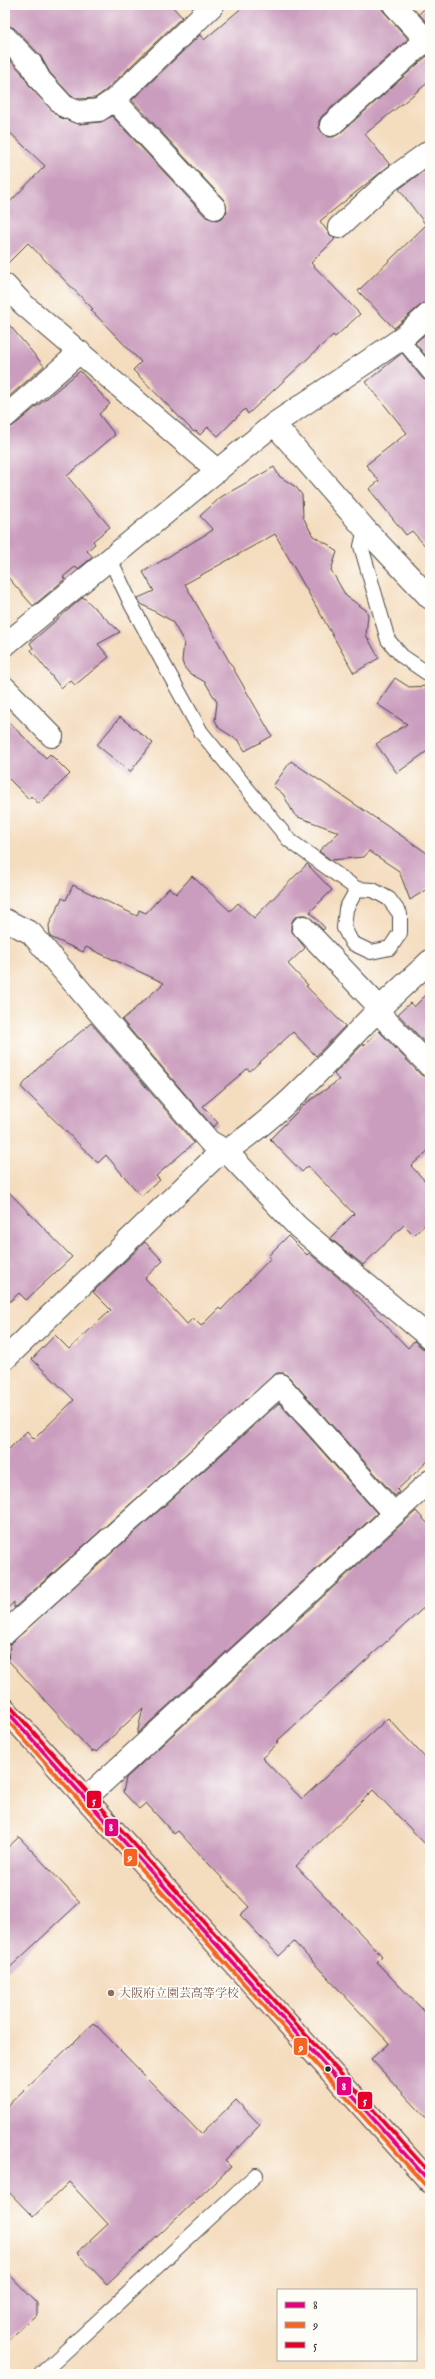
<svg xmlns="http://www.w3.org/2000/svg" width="435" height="2379" viewBox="0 0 435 2379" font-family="'IM FELL English','Noto Serif JP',serif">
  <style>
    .building { fill: #ca9dbe }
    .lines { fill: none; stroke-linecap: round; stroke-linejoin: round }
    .lane-casing { stroke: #494641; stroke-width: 16 }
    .street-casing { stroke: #494641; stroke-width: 24 }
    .secondary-casing { stroke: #494641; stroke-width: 24 }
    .lane { stroke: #fff; stroke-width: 14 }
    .street { stroke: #fff; stroke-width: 22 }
    .secondary { stroke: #fde4d1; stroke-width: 22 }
    .bus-1-casing { stroke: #fdfcf7; stroke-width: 7 }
    .bus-2-casing { stroke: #fdfcf7; stroke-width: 7 }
    .bus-3-casing { stroke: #fdfcf7; stroke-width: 7 }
    .bus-1 { stroke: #e5007d; stroke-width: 4 }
    .bus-2 { stroke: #f26522; stroke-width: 4 }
    .bus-3 { stroke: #e4002b; stroke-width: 4 }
    .education-dot { fill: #8d6e63; stroke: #fdfcf7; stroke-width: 1.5 }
    .bus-dot { fill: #2b2b2b; stroke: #fdfcf7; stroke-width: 1.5 }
    .labels { text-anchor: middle; stroke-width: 4; stroke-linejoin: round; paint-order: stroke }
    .education-label { font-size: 12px; fill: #785e54; stroke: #fdfcf7; text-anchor: start }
    .line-badge { stroke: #fdfcf7; stroke-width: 1.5 }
    .badge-label { font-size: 11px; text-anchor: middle; font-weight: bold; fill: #fff }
  </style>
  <rect width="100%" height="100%" fill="#fdfcf7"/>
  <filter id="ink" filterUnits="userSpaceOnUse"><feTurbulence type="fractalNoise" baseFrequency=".025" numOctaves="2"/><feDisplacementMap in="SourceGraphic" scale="8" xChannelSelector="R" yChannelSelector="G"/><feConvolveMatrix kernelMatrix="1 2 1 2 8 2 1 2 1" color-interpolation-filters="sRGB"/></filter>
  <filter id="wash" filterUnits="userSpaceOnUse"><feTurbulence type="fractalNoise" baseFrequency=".012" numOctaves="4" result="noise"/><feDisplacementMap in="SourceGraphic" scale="16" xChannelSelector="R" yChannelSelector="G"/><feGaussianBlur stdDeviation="0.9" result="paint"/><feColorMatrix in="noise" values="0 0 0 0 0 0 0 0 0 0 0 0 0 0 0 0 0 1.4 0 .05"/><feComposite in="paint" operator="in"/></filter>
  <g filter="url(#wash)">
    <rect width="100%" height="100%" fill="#f4dcbe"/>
    <g id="blocks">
      <path class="building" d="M5,5H171L182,17L106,90L95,98L80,99L71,96L50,73L40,55L14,28L5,25Z
        M245,5H378L408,39L322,116L319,121V128L327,137H333L339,134L427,56H430V81L365,134L390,165L320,221L330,235L335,239L311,263L360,314L335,337L333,335L248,414L245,409L218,436L208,427L200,435L196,431L194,432L133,370L141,362L91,310L93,309L28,243L5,266V207L45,166L5,128V55L21,72L31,88L59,117L79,124L101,122L112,116L206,217L217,220L223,217L227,212L224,200L132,100L200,35L204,40Z
        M428,5H430V26L419,14Z
        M430,166V301L422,304L394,328L358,291L426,225L399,189Z
        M5,320L44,366L5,400Z
        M430,330V361L415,343Z
        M402,353L423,379L430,382V551L412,531L406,535L369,489L379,481L366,465L407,433L366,382Z
        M80,371L110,404L99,414L115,435L67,476L110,527L93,541L95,544L87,551L93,557L78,569L75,567L63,577L65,579L33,606L5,574V429L13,426Z
        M274,467L279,476L296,487L302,495L303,517L313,536L331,546L337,552L331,570L346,596L366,610L368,615L366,635L379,658L354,673L275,534L185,584L272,736L245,751L239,741L219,728L215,720L217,702L205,682L189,673L184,667L182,661L184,642L172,621L141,604L138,598L154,591L143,572L213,530L200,516L221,497Z
        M83,597L120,632L98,644L109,657L75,685L70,680L61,688L31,650L33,648L30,643Z
        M395,678L409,687L430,686V749L397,773L376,744L407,724L377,704Z
        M120,717L153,743L130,772L97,745Z
        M5,719L46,758L50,754L70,774L39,804L31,796L29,799L5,775Z
        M291,761L430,855V887L410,900L399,871L369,851L364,857L331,860L319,851L339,832L298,817L294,814L283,794L273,786Z
        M307,864L332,890L310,912L325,928L323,930L307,915H300L294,918L291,924V930L305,948L288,964L308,985L306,986L345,1026L316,1056L293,1032L250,1071L247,1069L203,1106L218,1123L213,1127L122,1020L164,983L86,947L83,952L50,937L49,925L62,898L66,900L73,885L137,916L139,910L146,913L169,888L176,894L192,876L230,911L238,903L254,918Z
        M430,991V1048L398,1014L410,1003L414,1007Z
        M91,1023L194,1143L156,1176L160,1180L141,1196L106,1155L98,1163L21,1087L38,1068Z
        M379,1031L421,1075L430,1078V1149L411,1166L430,1186V1220L414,1235L404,1225L363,1265L330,1238L354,1214L308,1166L302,1172L270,1139L305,1104L339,1080L334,1074L363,1044L364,1045Z
        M5,1188L72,1257L26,1300L19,1293L5,1306Z
        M288,1236L307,1255L309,1253L347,1285L408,1348L414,1341L422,1348L430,1350V1459L397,1490L399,1492L395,1496L289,1377L284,1373H277L14,1608V1602L5,1611V1453L27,1431L34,1439L74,1400L32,1359L55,1335L69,1349L111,1310L93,1292L145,1242L163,1261L145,1278L187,1324L193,1318L201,1326L219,1308L221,1310L271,1258L268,1256Z
        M279,1403L377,1513L137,1734L143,1708L96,1752L94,1750L92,1752L8,1660L10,1644Z
        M416,1511L430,1526V1602L276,1742L278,1743L262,1758L302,1799L388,1718L430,1763V1849L373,1790L296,1866L382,1956L376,1962L430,2017V2122L371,2059L389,2043L294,1942L279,1956L240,1915L249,1907L178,1831L174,1834L146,1803L139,1809L123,1792L126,1778Z
        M19,1837L80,1902L5,1972V1850Z
        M94,2023L201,2134L236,2100L260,2125L225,2161L231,2167L107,2284L77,2253L108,2224L69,2182L33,2217L5,2188V2108Z
        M5,2270L37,2303V2314L5,2343Z"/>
    </g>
  </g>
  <g filter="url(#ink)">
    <use href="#blocks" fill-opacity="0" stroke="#494641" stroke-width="1"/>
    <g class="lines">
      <g class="lane-casing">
        <path id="lane" d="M401,339L430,374
          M365,529L361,546L388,640L402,656L430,675
          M110,559L132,606L201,732L289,840L357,889L373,890L389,899L400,914V933L390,948L371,952L352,943L344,928L346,909L357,889
          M41,2374L256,2175"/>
      </g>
      <g class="street-casing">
        <path id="street" d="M394,5L430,44
          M5,37L31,64L40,80L64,106L78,112L99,110L114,100L213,5
          M114,100L215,208
          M331,125L426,40
          M339,227L390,180L430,151
          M5,285L23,304L218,471
          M5,417L80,352
          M274,424L365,529L430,598
          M5,645L274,424L401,339L430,313
          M5,688L52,736
          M5,920L31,933L209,1141L226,1151L298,1227L430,1338
          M303,927L380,1008
          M377,1011L430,1066
          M5,1359L213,1159C278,1121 325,1064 377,1011C394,994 412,978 430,961
          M5,1633L280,1385L394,1514
          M86,1798L430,1481"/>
      </g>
      <g class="secondary-casing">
        <path id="secondary" d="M5,1709L430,2182"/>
      </g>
      <use href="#lane" class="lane"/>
      <use href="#street" class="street"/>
      <use href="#secondary" class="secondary"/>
      <g class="bus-1-casing">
        <path id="bus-1" d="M5,1709L430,2182"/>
      </g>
      <g class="bus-2-casing">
        <path id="bus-2" d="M5,1718L426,2186"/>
      </g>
      <g class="bus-3-casing">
        <path id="bus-3" d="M9,1705L430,2173"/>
      </g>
      <use href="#bus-1" class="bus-1"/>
      <use href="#bus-2" class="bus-2"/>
      <use href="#bus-3" class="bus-3"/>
    </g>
  </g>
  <circle class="education-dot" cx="111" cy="1993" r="4"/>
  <circle class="bus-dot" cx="328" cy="2069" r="3.5"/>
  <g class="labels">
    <g class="education-label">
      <text x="119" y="1997">大阪府立園芸高等学校</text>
    </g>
  </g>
  <g class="line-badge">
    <rect x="86" y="1790" width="16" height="19" rx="4" fill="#e4002b"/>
    <rect x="104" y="1818" width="15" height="19" rx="4" fill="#e5007d"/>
    <rect x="123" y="1848" width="15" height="19" rx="4" fill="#f26522"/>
    <rect x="293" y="2037" width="15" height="19" rx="4" fill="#f26522"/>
    <rect x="336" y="2076" width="16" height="20" rx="4" fill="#e5007d"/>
    <rect x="357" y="2091" width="16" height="19" rx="4" fill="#e4002b"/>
  </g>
  <g class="badge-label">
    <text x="94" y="1804">5</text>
    <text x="111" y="1831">8</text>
    <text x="130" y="1861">9</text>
    <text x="301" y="2051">9</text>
    <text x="344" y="2090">8</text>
    <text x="365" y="2104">5</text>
  </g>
  <rect width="435" height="2379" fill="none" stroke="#fdfcf7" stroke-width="20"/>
  <rect x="277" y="2289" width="140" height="72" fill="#fdfcf7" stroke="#a9a8a5"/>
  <rect x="285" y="2302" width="20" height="6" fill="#e5007d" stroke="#a9a8a5"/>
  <text x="313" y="2309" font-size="12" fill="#2b2b2b">8</text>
  <rect x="285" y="2322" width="20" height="6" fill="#f26522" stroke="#a9a8a5"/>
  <text x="313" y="2329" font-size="12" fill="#2b2b2b">9</text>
  <rect x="285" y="2342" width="20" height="6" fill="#e4002b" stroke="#a9a8a5"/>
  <text x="313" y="2349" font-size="12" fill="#2b2b2b">5</text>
</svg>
